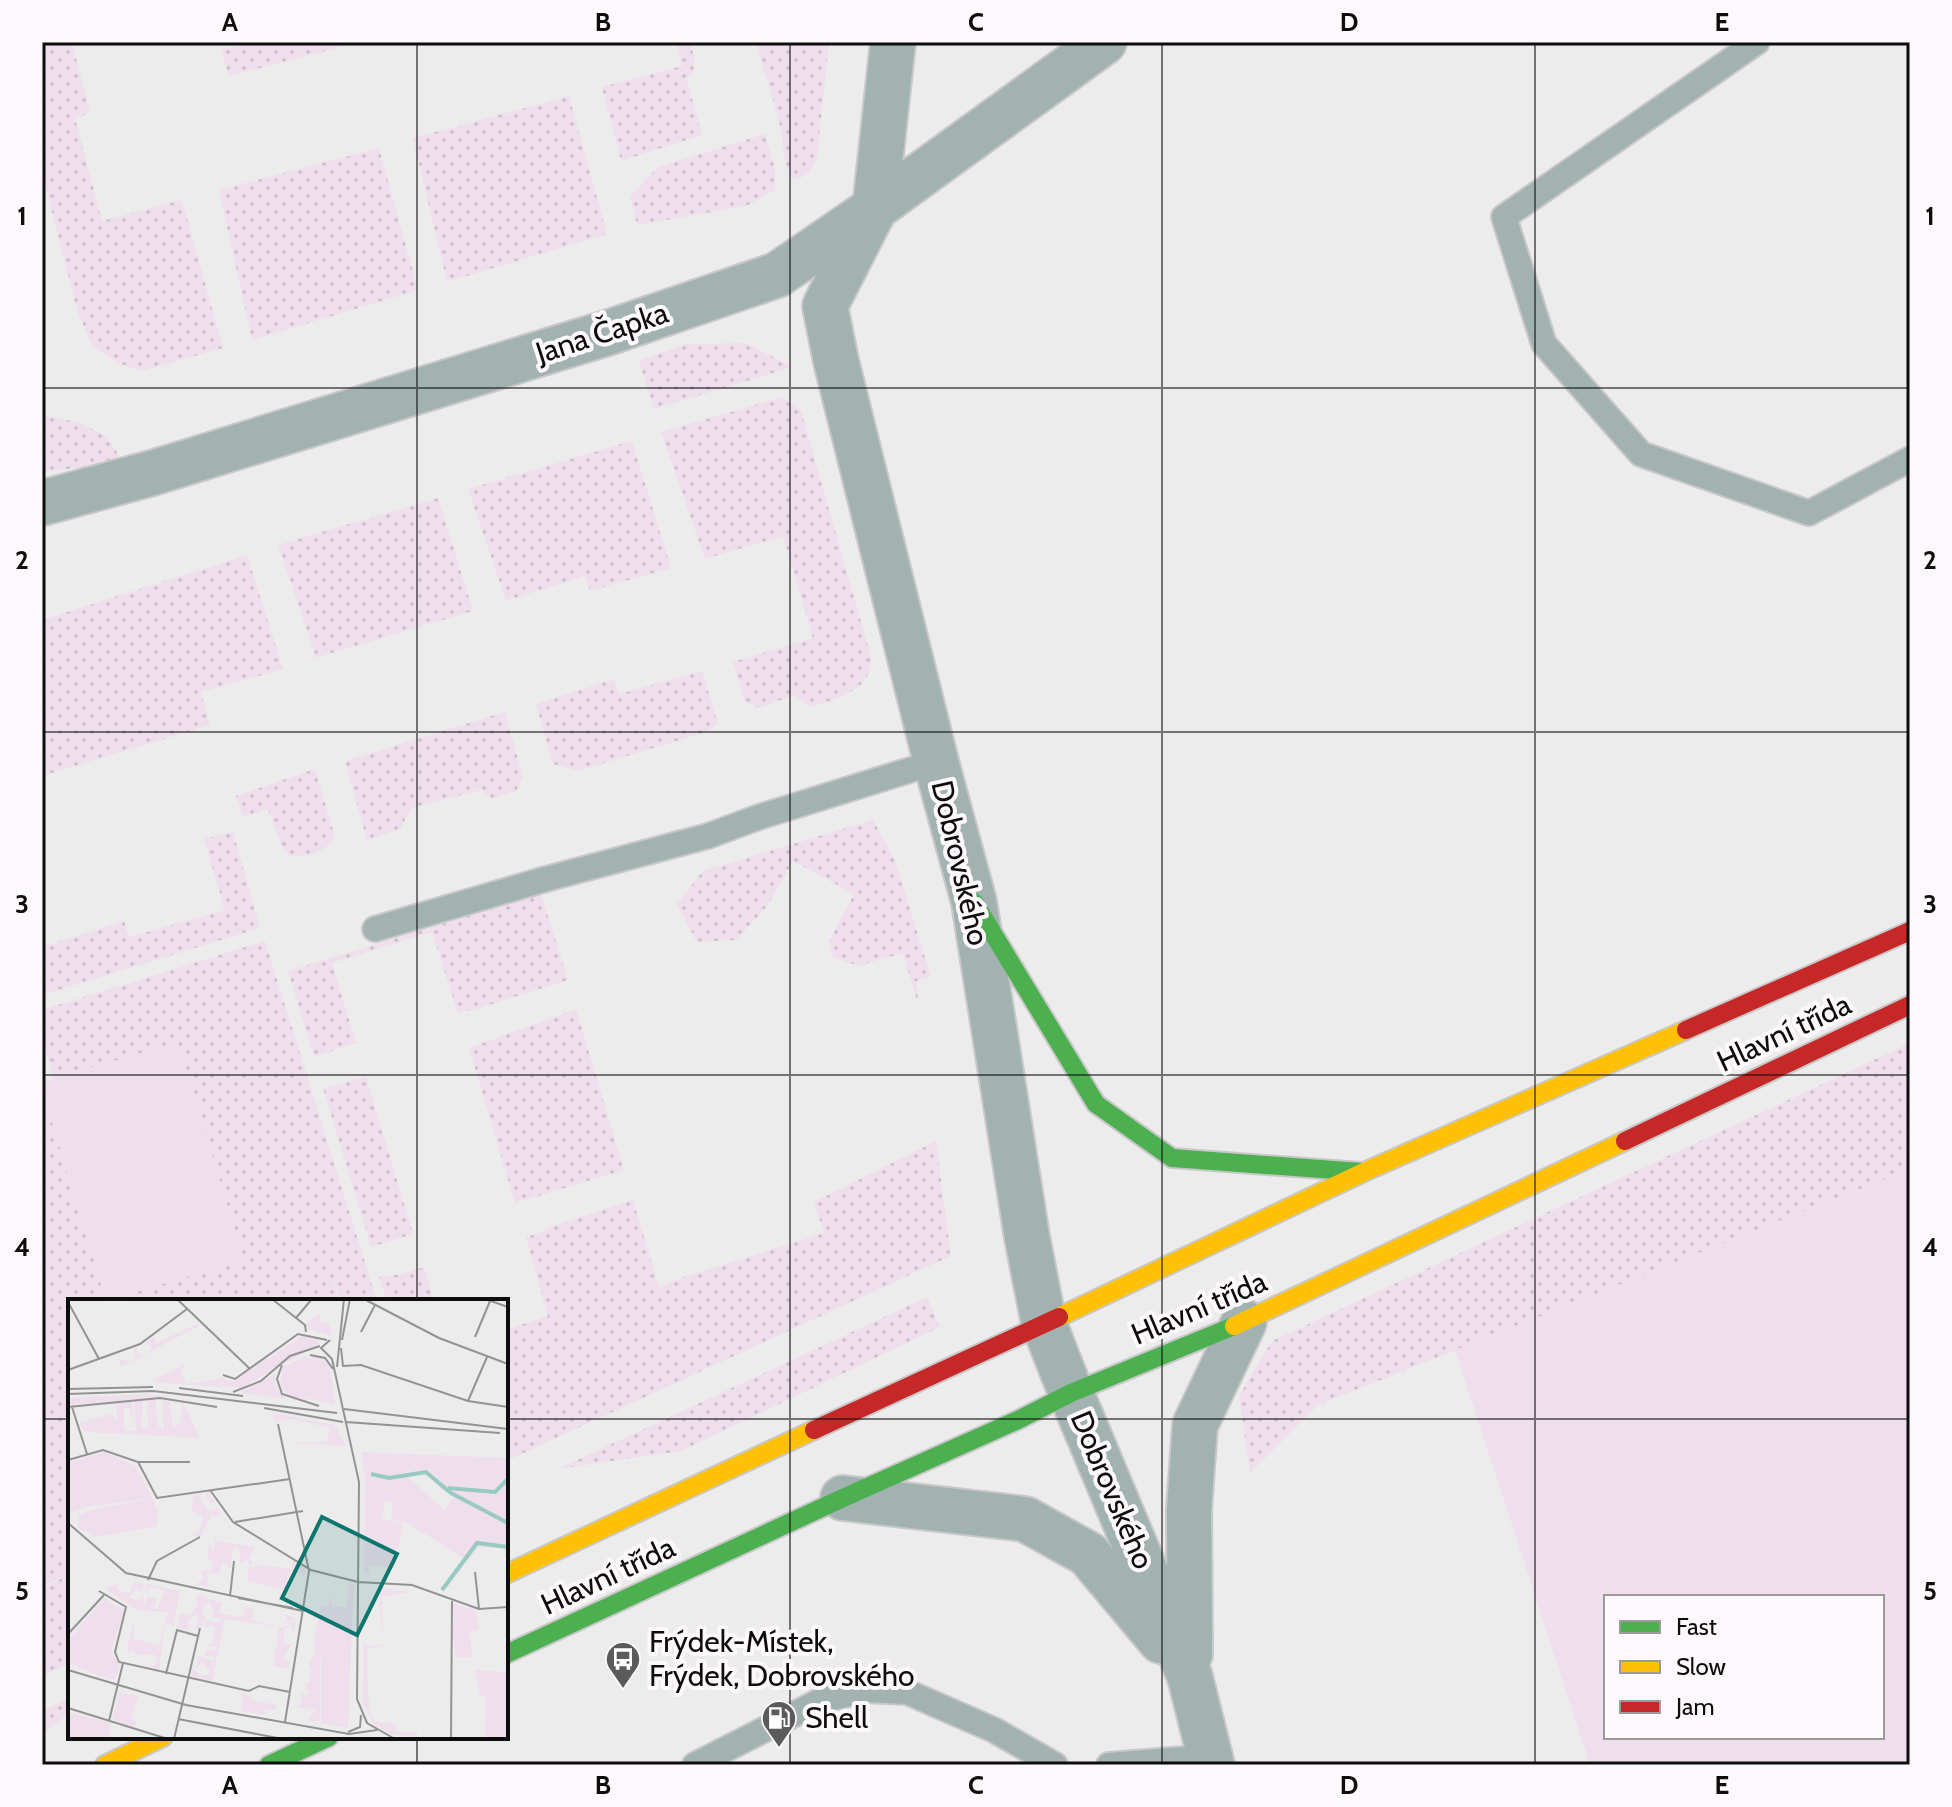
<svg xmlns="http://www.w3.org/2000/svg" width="1952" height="1807" viewBox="0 0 1952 1807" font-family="Cabin,sans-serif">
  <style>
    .grass { fill: url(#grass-dots) }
    .garden { fill: #efdfec; fill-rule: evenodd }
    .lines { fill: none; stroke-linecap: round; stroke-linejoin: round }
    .lane-casing { stroke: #c9c8c9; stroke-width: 28 }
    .street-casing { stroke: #c9c8c9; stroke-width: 48 }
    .fast-casing { stroke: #c9c8c9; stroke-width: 22 }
    .slow-casing { stroke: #c9c8c9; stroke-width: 22 }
    .jam-casing { stroke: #c9c8c9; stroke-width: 22 }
    .lane { stroke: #a1b2b0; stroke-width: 24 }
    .street { stroke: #a1b2b0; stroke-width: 44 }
    .fast { stroke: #4caf50; stroke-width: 18 }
    .slow { stroke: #ffc107; stroke-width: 18 }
    .jam { stroke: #c62828; stroke-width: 18 }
    .grid { fill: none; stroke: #0e0d0e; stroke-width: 2; stroke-opacity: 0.55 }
    .labels { text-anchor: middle; stroke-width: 8; stroke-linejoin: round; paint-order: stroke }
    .street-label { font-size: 30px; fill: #0e0d0e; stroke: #fcf8fb }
    .poi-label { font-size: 30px; fill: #0e0d0e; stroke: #fcf8fb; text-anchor: start }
    .inset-river { fill: none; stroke: #98c9c2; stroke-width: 4 }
    .inset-road { fill: none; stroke: #949394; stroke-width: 2 }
    .view { fill: #0f766e; fill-opacity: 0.15; stroke: #0f766e; stroke-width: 4 }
    .inset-edge { fill: none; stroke: #0e0d0e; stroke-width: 4 }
    .neatline { fill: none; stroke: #0e0d0e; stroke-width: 3 }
    .grid-label { font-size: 26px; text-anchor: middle; font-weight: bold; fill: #0e0d0e }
  </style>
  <defs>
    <pattern id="grass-dots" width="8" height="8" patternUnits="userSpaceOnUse" patternTransform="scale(2)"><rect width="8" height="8" fill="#efdfec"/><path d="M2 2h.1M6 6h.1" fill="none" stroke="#ccbec9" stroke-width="1.8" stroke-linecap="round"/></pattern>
  </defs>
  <rect width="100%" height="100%" fill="#edeced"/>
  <path class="grass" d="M42,42H72L90,113L75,118L102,221L182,200L223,348L142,371L118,363L92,346L77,310L42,172Z
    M250,42H348V45L229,76L221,50Z
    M676,42H690L695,60L692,76L686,77L702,135L621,161L602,87L682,66Z
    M756,42H829L817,157C812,170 807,177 794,180C781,162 785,146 780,126C774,98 763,71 756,42Z
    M569,96L607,234L447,282L413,138Z
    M765,134L775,169V190L746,206L637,225L630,197L658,167Z
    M379,148L418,290L252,340L219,190Z
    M746,343L793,367L654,409L639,361L685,344Z
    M783,397L801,411L871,657C873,691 837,698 811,707L794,695L759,708L745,702L733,662L813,638L783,536L705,559L661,432Z
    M42,415L81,423L107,437L120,457L85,468L42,471Z
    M632,441L671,568L590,591L585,576L506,601L468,489Z
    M438,498L473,611L315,658L310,639L278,545Z
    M247,555L283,669L201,692L210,725L42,776V620Z
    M702,671L718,724L706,732L578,771L553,764L536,704L614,679L619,694Z
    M505,712L523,777L516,791L493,799L481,790L411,808L400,829L367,840L345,761Z
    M315,769L335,837C323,854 309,857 289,856L282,847L268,809L243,817L236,796Z
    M873,820L895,860L931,977L916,981L919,1007L903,953L858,966L833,957L829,941L854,894L793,861L768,905L736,940L697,942L677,904L703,871Z
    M233,832L260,928L42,995V947L124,921L129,937L225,910L204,839Z
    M541,894L568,980L476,1009L458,1013L432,932L332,963L356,1043L314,1057L288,971Z
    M265,941L377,1301H341L332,1274L339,1301H122L120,1297L244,1259L178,1043L54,1078L42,1038V1010Z
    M576,1009L624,1170L515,1203L469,1048Z
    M1910,1043V1169L1318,1405L1250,1473L1239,1396L1272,1341Z
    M366,1077L413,1234L371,1247L323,1088Z
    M42,1088L106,1301H70V1573L42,1587Z
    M936,1141L951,1256L506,1461V1330L548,1316L526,1237L545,1231V1228L633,1200L659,1287L678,1279L824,1233L814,1202Z
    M424,1267L434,1301H387L379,1277L402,1274Z
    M927,1297L940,1327L681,1451L558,1469Z
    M70,1574V1663L42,1676V1589Z
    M70,1698V1713L42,1734V1711Z"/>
  <path class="garden" d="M178,1042L244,1260L106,1301L42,1088V1082Z
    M1910,1169V1763L1907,1765H1590L1455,1350ZM1606,1597H1882V1737H1606Z"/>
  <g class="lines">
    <g class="lane-casing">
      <path id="lane" d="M1757,42L1504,217L1544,344L1641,454L1809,513L1910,459
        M375,929L546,879L708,836L759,817L936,762
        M695,1765L820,1701L865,1690L907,1692L994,1730L1055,1765
        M1109,1765L1209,1757"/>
    </g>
    <g class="street-casing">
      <path id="street" d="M893,42L875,208L825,306L836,361L936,762L974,902L1027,1237L1044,1324L1071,1393L1190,1677L1212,1765
        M42,503L152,473L607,333L777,275L875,208L1104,42
        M843,1498L1025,1519L1088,1554L1161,1641
        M1190,1654L1189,1510L1195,1425L1244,1322"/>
    </g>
    <g class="fast-casing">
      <path id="fast" d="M974,902L1096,1104L1172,1158L1361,1172
        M506,1654L843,1498L1018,1420L1071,1393L1234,1326
        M269,1765L329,1737"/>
    </g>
    <g class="slow-casing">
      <path id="slow" d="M1059,1317L1364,1172L1686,1030
        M1234,1326L1625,1141
        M506,1574L814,1430
        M105,1765L163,1737"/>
    </g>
    <g class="jam-casing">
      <path id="jam" d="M1686,1030L1910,931
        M1625,1141L1910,1005
        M814,1430L1059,1317"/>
    </g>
    <use href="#lane" class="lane"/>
    <use href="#street" class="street"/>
    <use href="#fast" class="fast"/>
    <use href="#slow" class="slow"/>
    <use href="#jam" class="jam"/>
  </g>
  <path class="grid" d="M417,42V1301M790,42V1765M1162,42V1765M1535,42V1765M42,388H1910M42,732H1910M42,1075H1910M42,1419H70M506,1419H1910M417,1737V1765"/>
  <defs>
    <g id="bus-pin" transform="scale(1.8)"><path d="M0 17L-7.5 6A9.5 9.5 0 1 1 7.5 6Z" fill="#5c5b5c" stroke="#fcf8fb"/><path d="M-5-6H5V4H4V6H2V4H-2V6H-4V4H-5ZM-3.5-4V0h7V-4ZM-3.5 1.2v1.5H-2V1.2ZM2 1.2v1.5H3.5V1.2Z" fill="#fff"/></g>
    <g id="fuel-pin" transform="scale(1.8)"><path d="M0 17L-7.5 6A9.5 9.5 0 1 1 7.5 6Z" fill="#5c5b5c" stroke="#fcf8fb"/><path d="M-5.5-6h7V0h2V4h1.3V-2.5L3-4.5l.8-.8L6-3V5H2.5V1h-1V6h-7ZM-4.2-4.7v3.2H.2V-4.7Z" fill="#fff"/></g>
  </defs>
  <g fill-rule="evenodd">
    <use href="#bus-pin" x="623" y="1659"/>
    <use href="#fuel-pin" x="779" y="1718"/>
  </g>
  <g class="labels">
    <g class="street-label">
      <text transform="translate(602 333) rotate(-18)" y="10">Jana Čapka</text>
      <text transform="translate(960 863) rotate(77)" y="10">Dobrovského</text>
      <text transform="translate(1784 1033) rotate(-25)" y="10">Hlavní třída</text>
      <text transform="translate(1199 1308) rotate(-23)" y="10">Hlavní třída</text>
      <text transform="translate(1112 1490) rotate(67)" y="10">Dobrovského</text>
      <text transform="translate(608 1576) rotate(-25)" y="10">Hlavní třída</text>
    </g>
    <g class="poi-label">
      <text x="649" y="1652">Frýdek-Místek,<tspan x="649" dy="34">Frýdek, Dobrovského</tspan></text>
      <text x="805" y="1728">Shell</text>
    </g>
  </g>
  <g transform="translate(68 1299)">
    <rect width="440" height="440" fill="#edeced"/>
    <path d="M251,15L253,24L260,23L265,38L240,30L238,25ZM129,25L133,26L53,68L50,60L63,62L68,59L65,50L70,48L69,55L74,56L84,50L78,43L87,37L88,44ZM235,36L251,40V45L173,89L80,83L117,66L113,73L118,85L153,79L164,83ZM237,58L254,59L262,68L267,105L220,97L212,86L215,68ZM207,75V86L217,100L172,94ZM205,114L267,126L278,147L216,144L259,143L262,129L224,120L207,123ZM36,153L68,167L84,199L20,208L4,213L1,221L0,164ZM293,153L440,159V221L378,188L358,166L347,164L337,175L376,211L387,197L440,225V240L408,242L397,260L339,224L323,221L325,204L317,202L311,236L302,235L301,277L296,273L297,179ZM137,194L131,197L133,202L142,213L151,208L152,218L143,217L133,237L119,236L131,233L135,217L124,212L125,196L140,194L147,203L143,205ZM147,241L187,248L181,260L184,262V267L178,261L172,265V250L166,248L162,269L154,263L152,274H139L140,288L128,286L136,278L132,272L143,271L145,261L139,260L142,243L145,253ZM225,261L238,269V272L236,277L226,271L221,275L219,292L179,282L181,269L191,266L225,270L234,273L223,268ZM66,283L76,285L74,294L68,291L61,299L73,301L75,295L76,309L79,298L89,300L86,310H89L97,291L81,288L79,296L78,285L112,292L99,359L105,328L100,323L96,330L91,371L83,368L89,365L86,355L67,356V350L60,354V345L66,319V340L91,346L98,320L100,313L68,311L37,289L49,285L50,291L61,294ZM280,283L286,285L280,429V361L252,360V422H239L248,411L222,407L233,406V395L241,396L237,385L243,382L240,372H245L240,367L248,352L245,346L253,306L260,307L262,295L265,308H279ZM311,289L343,293L314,298L315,346L299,351L301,409L306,422L328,425V433H349V438L322,435L306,425L295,405L296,341L298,347L315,345ZM128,295L154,304L151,314L171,318L177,316L174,308L185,309L184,321L212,327L219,321L216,315L228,319L212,327L146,319L142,302L134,310L137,319L132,337L134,327L123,332L131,323L127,315L120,322L121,332L110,328L112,314L122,316L129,307ZM37,299L56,312L43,352L52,366L46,381L21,373L3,365L11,368L38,347L16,325L5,334ZM386,304L399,309L402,329H384ZM156,318L214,329L228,321L226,333L222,325L216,332L217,346L225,344L214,361L222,362L221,370L205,367L211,329L157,319L144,383L123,377L124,369L134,377L143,374L135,364L128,368L130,357L146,362L147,358L137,357L139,350L148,352L149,347L139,348L147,341L144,332H149L144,326L136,329L138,321L150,324ZM407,371L440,373V440H417L418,399L412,396ZM0,413L43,424L41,440H0Z" fill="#efdfec"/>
    <path d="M81,95L107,99L0,106V99ZM352,160L375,186L440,221V225L373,190L358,174L332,180ZM440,240V249H410L374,294L408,242Z" fill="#efdfec"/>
    <path d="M253,360L281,361L280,406L253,405Z" fill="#efdfec"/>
    <path d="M88,100L89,125L96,132L94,102L106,103L102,104L105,127L111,126L115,105L109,103H115L132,139L16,133L12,123L44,115L49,121L48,104L64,102L65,122L61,109H56V127L57,132L68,131L66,102L75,101L74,128H80L79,101ZM84,199L91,214L88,228L27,238L10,229L11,216L23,211ZM314,220L335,225L326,270L300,266L302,234L311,236ZM399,309L408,311L411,331L402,333L404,358L388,359L384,329H401ZM16,325L38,347L11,368L0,363V341ZM51,393L70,397L63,420L70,423L65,428L44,420ZM175,393L187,402L209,406L208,411L198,410L196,416L173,412ZM253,405L280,406V429L253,424Z" fill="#efdfec"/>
    <path class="inset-river" d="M303,175L321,179L358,173L383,194L440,224M380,189L427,193L440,180M374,291L409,244L440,248"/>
    <path class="inset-road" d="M109,0L181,69M204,0L237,26L238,33M296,0L371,39L440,65M417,0L440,8M0,3L31,60M228,19L244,0M293,33L307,6M407,38L422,2M262,41L253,49L264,60L291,183L289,400L299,424L327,440M274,41L282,0M273,49L275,67L293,66L400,102L440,108M242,56L257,59L265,70M214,66L209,80L214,95L251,107M269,68L276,0M0,71L72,45L119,10M155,76L167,80L230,35L259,41M111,89L175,97M0,90L85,88M85,92L269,114M165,93L193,82L222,57L252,47M0,95L85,92M400,102L419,58M0,108L92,99L149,108M4,108L19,155M196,109L275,123M276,110L440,130M278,123L432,134M210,125L241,272L217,423M0,161L35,151L70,163H122M70,163L89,199L222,180M142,191L165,223L243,271L290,283L344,286L411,310L440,308M167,223L235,212M0,224L58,274L235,312M407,273L411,310M80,281L89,262L132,238M31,292L58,308L47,353L51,363L181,392L191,387L222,393M162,297L166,262M170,299L225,309M0,335L36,296M0,371L118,406L281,435L309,431M98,375L109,331L130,337M0,409L100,440M110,420L215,440M41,422L55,364M280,433L292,428L293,416M106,440L132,329M383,440L384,302"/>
    <path class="view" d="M254,218L329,255L289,336L214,299Z"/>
    <rect width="440" height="440" class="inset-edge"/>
  </g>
  <rect width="1952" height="1807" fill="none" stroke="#fcf8fb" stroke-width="88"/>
  <rect x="1604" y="1595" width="280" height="144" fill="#fcf8fb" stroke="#9d9a9c" stroke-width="2"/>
  <rect x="1620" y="1621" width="40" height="12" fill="#4caf50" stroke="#9d9a9c" stroke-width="2"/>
  <text x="1676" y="1635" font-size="24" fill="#0e0d0e">Fast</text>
  <rect x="1620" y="1661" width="40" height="12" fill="#ffc107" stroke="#9d9a9c" stroke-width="2"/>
  <text x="1676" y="1675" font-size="24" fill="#0e0d0e">Slow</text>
  <rect x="1620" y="1701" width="40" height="12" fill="#c62828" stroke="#9d9a9c" stroke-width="2"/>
  <text x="1676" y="1715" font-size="24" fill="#0e0d0e">Jam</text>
  <rect x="44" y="44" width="1864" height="1719" class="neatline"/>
  <g class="grid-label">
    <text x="230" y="31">A</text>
    <text x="603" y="31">B</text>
    <text x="976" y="31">C</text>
    <text x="1349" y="31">D</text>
    <text x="1722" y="31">E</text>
    <text x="22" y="225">1</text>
    <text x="1930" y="225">1</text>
    <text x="22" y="569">2</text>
    <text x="1930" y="569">2</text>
    <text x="22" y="913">3</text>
    <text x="1930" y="913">3</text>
    <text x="22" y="1256">4</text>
    <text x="1930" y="1256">4</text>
    <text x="22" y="1600">5</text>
    <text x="1930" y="1600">5</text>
    <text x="230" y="1794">A</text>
    <text x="603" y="1794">B</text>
    <text x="976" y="1794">C</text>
    <text x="1349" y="1794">D</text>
    <text x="1722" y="1794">E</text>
  </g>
</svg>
